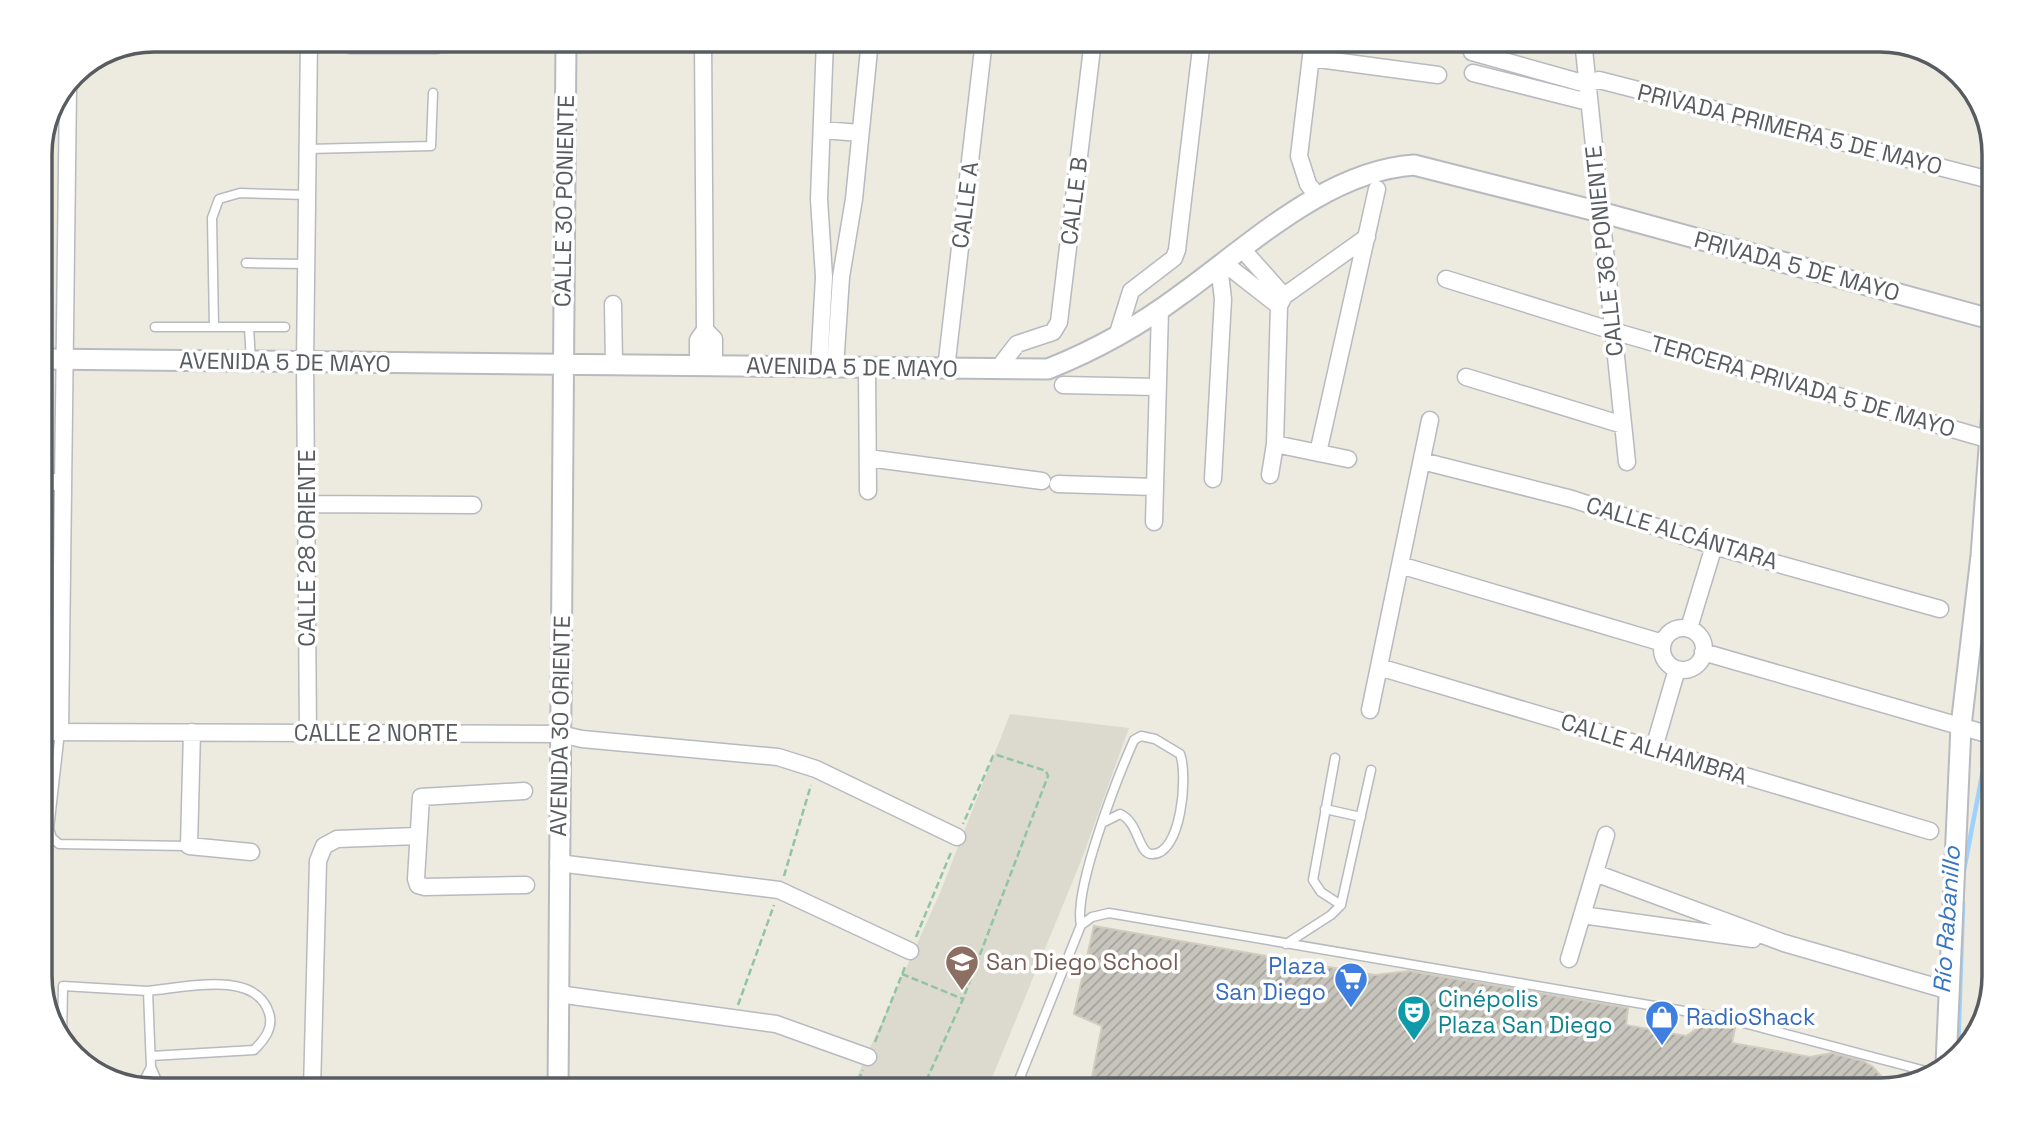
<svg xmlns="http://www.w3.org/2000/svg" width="2034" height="1130" viewBox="0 0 2034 1130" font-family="'Space Grotesk',sans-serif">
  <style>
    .education { fill: #dcd9ce }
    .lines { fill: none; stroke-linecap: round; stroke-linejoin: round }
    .stream { stroke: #9dd2ff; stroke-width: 4.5 }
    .building { fill: url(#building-hatch); stroke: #d1ccbd; stroke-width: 2 }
    .service-casing { stroke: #b7babf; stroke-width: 11 }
    .minor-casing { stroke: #b7babf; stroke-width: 19 }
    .tertiary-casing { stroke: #b7babf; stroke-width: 23 }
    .path { stroke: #91c5a1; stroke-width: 2.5; stroke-dasharray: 7 3.5; stroke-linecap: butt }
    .service { stroke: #fff; stroke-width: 8 }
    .minor { stroke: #fff; stroke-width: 16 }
    .tertiary { stroke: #fff; stroke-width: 19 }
    .labels { text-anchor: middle; stroke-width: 7; stroke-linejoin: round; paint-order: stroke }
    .street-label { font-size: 23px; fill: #585c61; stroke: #fff }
    .education-label { font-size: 23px; fill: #785e54; stroke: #fff; text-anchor: start }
    .shop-label { font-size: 23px; fill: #366cbe; stroke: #fff; text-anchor: end }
    .culture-label { font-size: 23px; fill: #0d838f; stroke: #fff; text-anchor: start }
    .water-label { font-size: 24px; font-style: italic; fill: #3776bf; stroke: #fff }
    .rim { fill: none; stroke: #585c61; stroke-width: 3.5 }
  </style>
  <defs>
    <pattern id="building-hatch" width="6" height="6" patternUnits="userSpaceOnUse" patternTransform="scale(1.75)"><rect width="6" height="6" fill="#c7c4bc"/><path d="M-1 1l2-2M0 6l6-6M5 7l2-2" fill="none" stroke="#a4a29c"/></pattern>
  </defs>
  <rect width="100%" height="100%" fill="#edeadf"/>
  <path class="education" d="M1010,714L1129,728L1081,861L987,1090H851L940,893Z"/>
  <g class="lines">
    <path class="stream" d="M1988,722L1994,550
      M1964,870L1987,749
      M1958,1053L1963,903"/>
  </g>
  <path class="building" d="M1094,926L1375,975L1409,971L1628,1008L1626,1025L1686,1036L1706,1023L1730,1026L1735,1028L1732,1043L1810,1057L1832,1053L1863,1061L1873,1067L1891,1087L1879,1090H1136L1091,1082L1102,1026L1074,1014Z"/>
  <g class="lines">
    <g class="service-casing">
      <path id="service" d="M350,40V49H437
        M308,149L431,146L433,93
        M246,263L306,264
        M155,327H249L251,361
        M214,327L212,218L219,199L240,193L307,195
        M249,327H285
        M60,732L49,829L52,838L59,844L189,846
        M1335,758L1313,880L1321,892L1341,905
        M1325,809L1361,817
        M1081,925C1073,890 1118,776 1134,740L1141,736L1155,739L1180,754C1188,774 1182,856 1151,854C1138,853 1139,822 1120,814L1102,823
        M1286,944L1331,915L1341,905L1371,770
        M148,991C183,988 256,969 269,1013C274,1028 264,1040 254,1050L151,1056
        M62,1039L63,986L148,991L151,1067
        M1914,1069L1915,1080
        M141,1086L151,1067L161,1090
        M1015,1090L1081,925L1092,917L1109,913L1725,1018L1937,1074"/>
    </g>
    <g class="minor-casing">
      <path id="minor" d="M1313,40L1299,156L1308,184L1318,197
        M1583,40L1627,462
        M1472,52L1586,84L1599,80L1994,181
        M1311,58L1438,75
        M1473,73L1588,102
        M823,130L860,133
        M1242,249L1284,296
        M1224,263L1279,306
        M1446,279L1613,331L1994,441
        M613,304L614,365
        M705,330L714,339V365
        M1118,333L1131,291L1174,258L1177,250L1202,40
        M698,365V340L705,330L703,40
        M819,367L824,277L819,199L825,40
        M835,367L841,277L854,199L870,40
        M867,368L868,491
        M946,369L984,40
        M997,370L1017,344L1053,332L1059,322L1093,40
        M1466,377L1623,425
        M1063,385L1157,387
        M1275,444L1348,459
        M1318,453L1377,189
        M868,458L1042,481
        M1422,461L1572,499L1714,546L1940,609
        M1270,475L1275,444L1279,306L1284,296L1367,237
        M1213,479L1223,299L1219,266
        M40,482H63
        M1058,484L1155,487
        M308,504L473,505
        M1154,522L1160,310
        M1400,565L1663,643
        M1689,628L1714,546
        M1662 649a21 21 0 1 1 42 0a21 21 0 1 1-42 0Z
        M1703,652L1994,736
        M1379,667L1930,831
        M1370,710L1430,420
        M40,732L560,734L582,739L778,757L816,769L957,837
        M60,732L68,87
        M192,732L189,846L251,852
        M308,733L305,363L309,40
        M1654,748L1677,669
        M524,791L421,797L416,879L418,885L425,887L526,885
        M558,863L779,890L910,951
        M1595,873L1784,943L1950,991
        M1582,915L1753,939
        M1569,959L1606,835
        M558,994L776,1024L868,1057
        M312,1090L318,861L324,846L337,839L417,836"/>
    </g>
    <g class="tertiary-casing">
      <path id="tertiary" d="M40,359L1048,369C1093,351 1140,325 1179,296C1249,246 1326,171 1414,165L1600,212L1994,320
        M1946,1064L1961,726L1981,556L1994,382
        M558,1090L566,40"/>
    </g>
    <path class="path" d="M784,876L811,785
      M916,937L952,850
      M902,974L963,999
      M738,1005L774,905
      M875,1042L905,967
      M854,1090L863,1070
      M922,1090L963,999L1048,776L1046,771L997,755L993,756L963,824"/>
    <use href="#service" class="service"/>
    <use href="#minor" class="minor"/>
    <use href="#tertiary" class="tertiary"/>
  </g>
  <defs>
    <g id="school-pin" transform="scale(1.75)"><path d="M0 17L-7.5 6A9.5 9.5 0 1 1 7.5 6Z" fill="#8d6e63" stroke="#fff"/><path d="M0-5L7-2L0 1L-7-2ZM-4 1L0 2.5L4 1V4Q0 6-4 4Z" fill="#fff"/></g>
    <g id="supermarket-pin" transform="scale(1.75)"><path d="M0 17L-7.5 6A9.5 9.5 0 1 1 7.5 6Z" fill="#3f7fe0" stroke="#fff"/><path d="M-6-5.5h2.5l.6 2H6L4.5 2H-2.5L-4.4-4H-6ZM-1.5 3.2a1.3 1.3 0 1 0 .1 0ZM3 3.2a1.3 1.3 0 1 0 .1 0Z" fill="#fff"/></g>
    <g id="theatre-pin" transform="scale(1.75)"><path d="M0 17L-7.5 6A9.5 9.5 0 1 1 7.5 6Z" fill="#0f9aa8" stroke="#fff"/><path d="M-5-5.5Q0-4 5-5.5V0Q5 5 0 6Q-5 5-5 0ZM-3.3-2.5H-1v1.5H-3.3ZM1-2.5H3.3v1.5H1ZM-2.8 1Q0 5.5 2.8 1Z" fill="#fff"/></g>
    <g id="shop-pin" transform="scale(1.75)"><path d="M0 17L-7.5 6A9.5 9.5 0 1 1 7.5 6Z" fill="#3f7fe0" stroke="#fff"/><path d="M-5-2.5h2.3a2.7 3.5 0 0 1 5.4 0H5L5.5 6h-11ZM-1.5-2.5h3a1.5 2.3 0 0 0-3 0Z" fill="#fff"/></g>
  </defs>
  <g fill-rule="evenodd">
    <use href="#school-pin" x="962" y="962"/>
    <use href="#supermarket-pin" x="1351" y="979"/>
    <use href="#theatre-pin" x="1414" y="1012"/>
    <use href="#shop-pin" x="1662" y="1017"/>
  </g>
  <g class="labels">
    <g class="street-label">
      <text transform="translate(1790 129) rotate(14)" y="8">PRIVADA PRIMERA 5 DE MAYO</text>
      <text transform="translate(564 201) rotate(-89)" y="8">CALLE 30 PONIENTE</text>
      <text transform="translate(1074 201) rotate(-83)" y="8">CALLE B</text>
      <text transform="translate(965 205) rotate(-83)" y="8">CALLE A</text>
      <text transform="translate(1604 251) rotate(-96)" y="8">CALLE 36 PONIENTE</text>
      <text transform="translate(1797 266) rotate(15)" y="8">PRIVADA 5 DE MAYO</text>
      <text transform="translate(285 362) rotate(1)" y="8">AVENIDA 5 DE MAYO</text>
      <text transform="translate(852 367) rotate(1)" y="8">AVENIDA 5 DE MAYO</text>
      <text transform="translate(1803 386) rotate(16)" y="8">TERCERA PRIVADA 5 DE MAYO</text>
      <text transform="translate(1682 533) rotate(17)" y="8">CALLE ALCÁNTARA</text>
      <text transform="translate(307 548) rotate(-90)" y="8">CALLE 28 ORIENTE</text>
      <text transform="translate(560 726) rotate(-89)" y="8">AVENIDA 30 ORIENTE</text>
      <text x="376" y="741">CALLE 2 NORTE</text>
      <text transform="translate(1654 749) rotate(17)" y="8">CALLE ALHAMBRA</text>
    </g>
    <g class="education-label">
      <text x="986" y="970">San Diego School</text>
    </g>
    <g class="shop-label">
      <text x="1326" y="974">Plaza<tspan x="1326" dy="26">San Diego</tspan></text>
      <text x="1686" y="1025" text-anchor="start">RadioShack</text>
    </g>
    <g class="culture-label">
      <text x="1438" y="1007">Cinépolis<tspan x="1438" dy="26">Plaza San Diego</tspan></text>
    </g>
    <g class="water-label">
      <text transform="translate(1947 920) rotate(-86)" y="8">Río Rabanillo</text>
    </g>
  </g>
  <path d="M0 0H2034V1130H0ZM154 52H1880A102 102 0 0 1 1982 154V976A102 102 0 0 1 1880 1078H154A102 102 0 0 1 52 976V154A102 102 0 0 1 154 52Z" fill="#fff" fill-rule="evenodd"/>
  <path class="rim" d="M154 52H1880A102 102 0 0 1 1982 154V976A102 102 0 0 1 1880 1078H154A102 102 0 0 1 52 976V154A102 102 0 0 1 154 52Z"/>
</svg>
